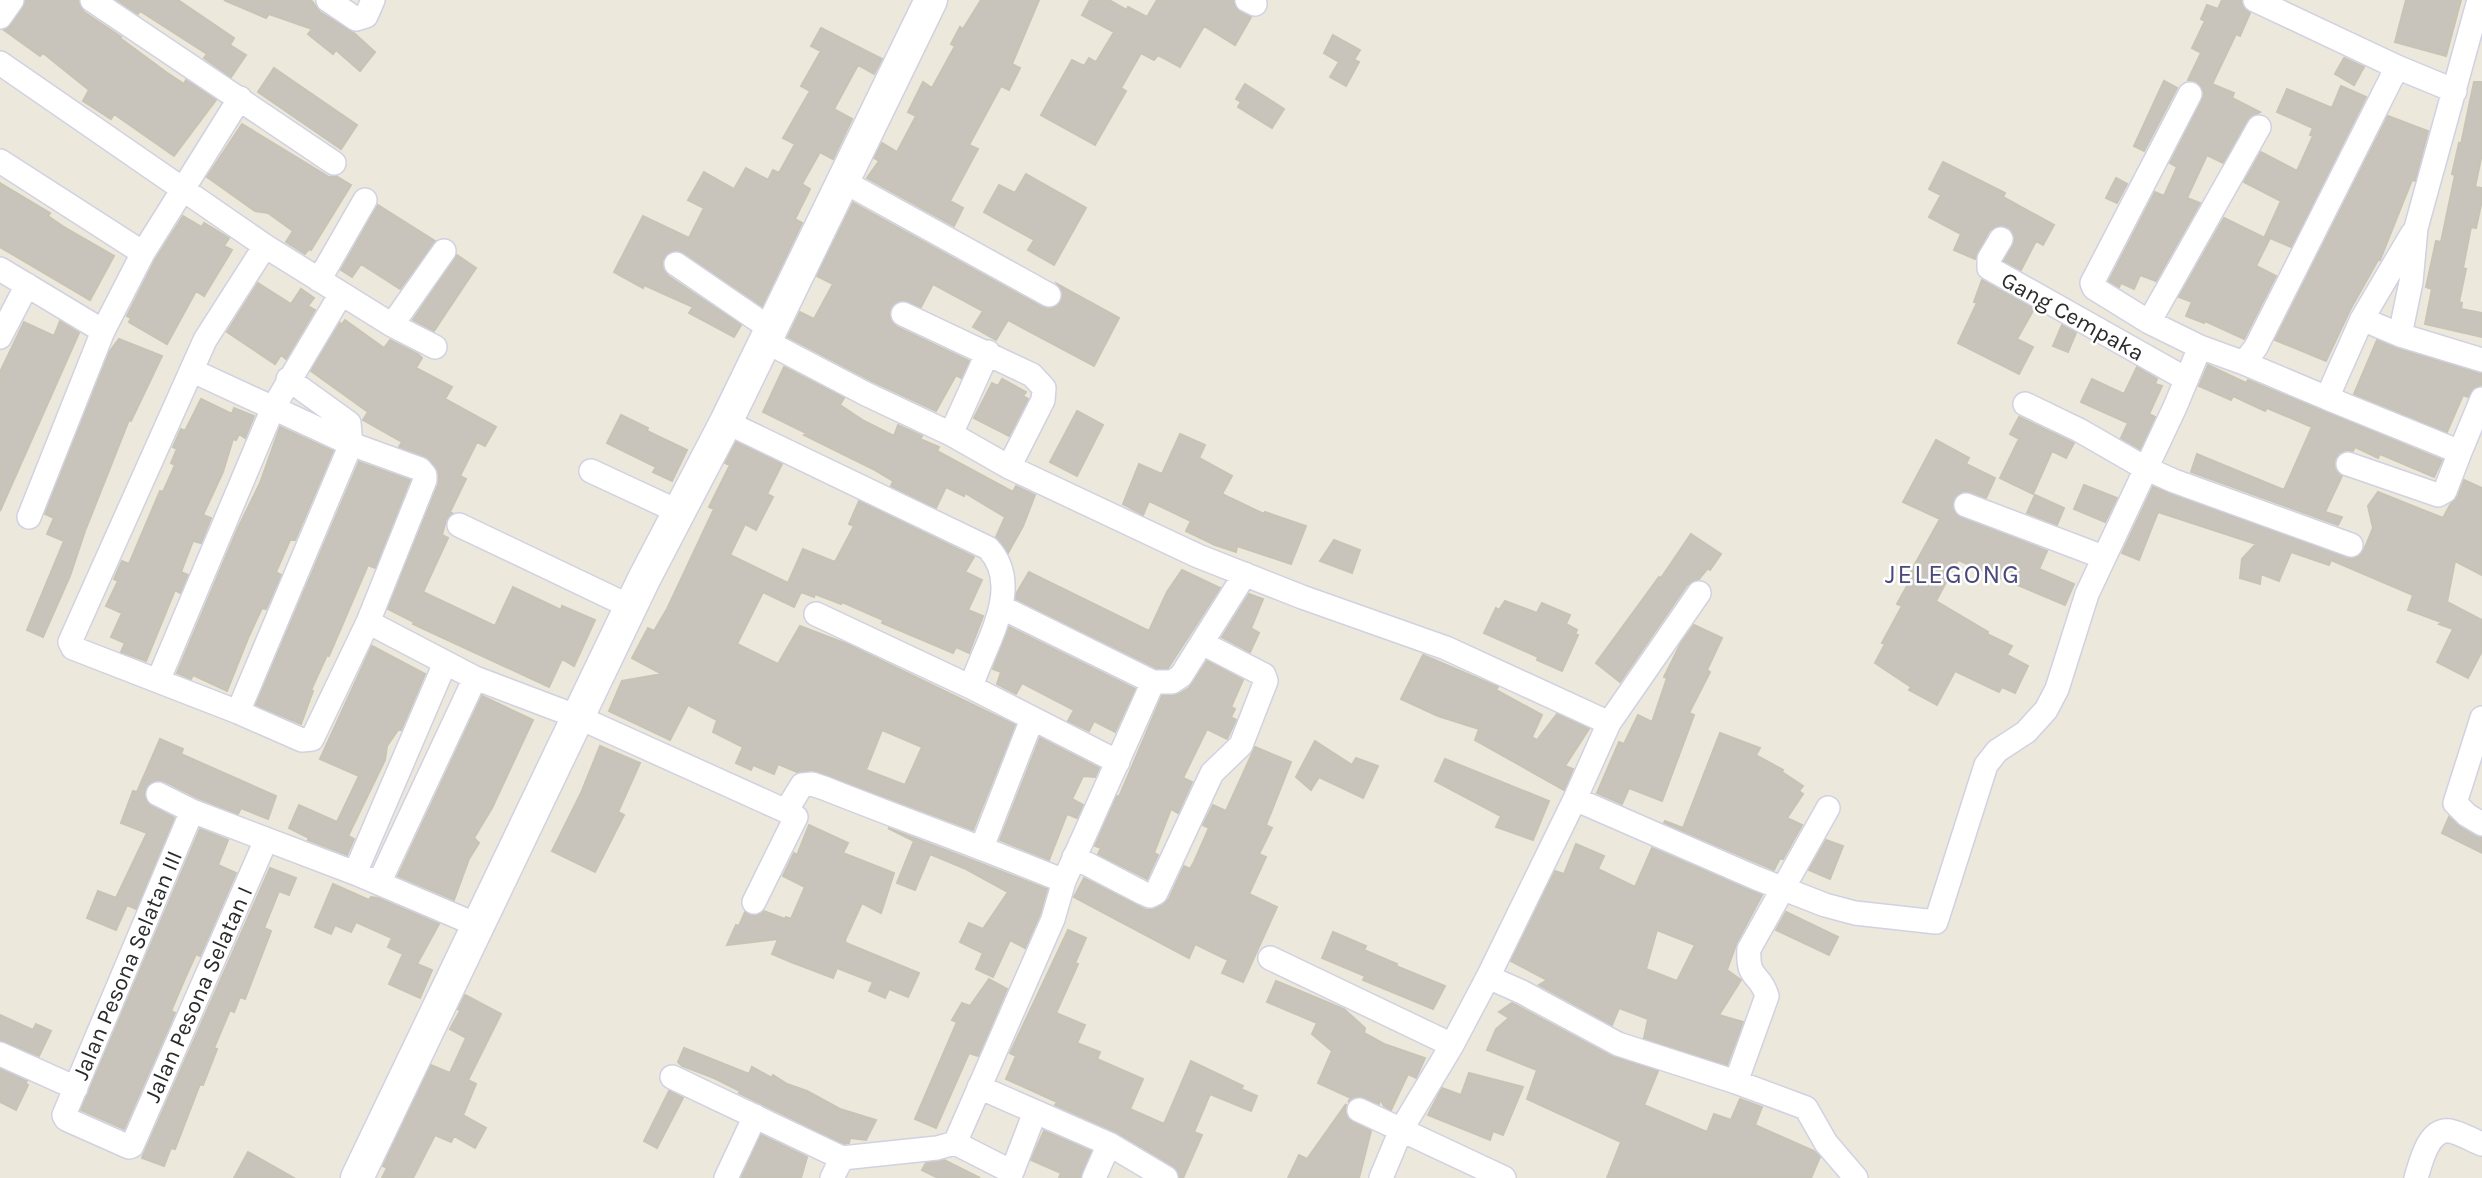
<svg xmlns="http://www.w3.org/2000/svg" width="2482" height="1178" viewBox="0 0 2482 1178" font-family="Karla,sans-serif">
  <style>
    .building { fill: #c8c4bb; stroke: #c7c4b5; stroke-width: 2; fill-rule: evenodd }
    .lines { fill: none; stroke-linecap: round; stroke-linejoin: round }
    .street-casing { stroke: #d1d1e3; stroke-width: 26 }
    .secondary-casing { stroke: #d1d1e3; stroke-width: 35 }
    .street { stroke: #fff; stroke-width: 23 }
    .secondary { stroke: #fff; stroke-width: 32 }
    .labels { text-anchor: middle; stroke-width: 5; stroke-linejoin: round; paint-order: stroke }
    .street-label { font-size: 23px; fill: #2a2a2a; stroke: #fff }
    .quarter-label { font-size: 26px; letter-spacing: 2px; fill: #49497b; stroke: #fff }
  </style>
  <rect width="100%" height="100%" fill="#ece8db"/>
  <path class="building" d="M26,0H78L84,12L121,37L120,38L166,72L184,84L186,80L216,100L174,156L114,114L111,119L83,101L89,90L43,53L40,56L4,30L11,25L23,8Z
    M117,0H178L234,38L230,45L246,55L231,77L204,58L207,54L140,11L138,14Z
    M224,0H311L320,12L354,33L375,52L360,71L336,50L333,54L308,34L312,29L269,14L266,18Z
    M981,0H1039L1012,64L1020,68L1009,90L1001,86L969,145L978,149L950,201L963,208L954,226L867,178L879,161L874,158L882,143L897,152L916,116L908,112L923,82L932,88L955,46L951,44L960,27L963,29Z
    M1090,0H1109L1127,10L1128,7L1147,17L1157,0H1233L1236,8L1251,17L1235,45L1204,26L1180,67L1158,55L1154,60L1141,53L1121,88L1126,91L1095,145L1041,115L1072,60L1084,66L1089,58L1096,62L1114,32L1082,15Z
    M2222,0H2241L2243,7L2250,13L2240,36L2236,34L2212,84L2234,93L2232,98L2260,112L2247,120L2223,163L2207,155L2187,198L2200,203L2156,281L2140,275L2134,289L2121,283L2119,287L2109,281L2155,192L2164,196L2177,167L2170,163L2202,100L2204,93L2201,86L2196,81L2188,80L2201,53L2192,48L2205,21L2201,19L2207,5L2218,9Z
    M2406,0H2461L2446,56L2395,42Z
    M821,28L882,59L874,74L858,65L834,109L852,119L833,159L820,152L802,184L810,189L795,219L802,223L762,306L683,252L671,251L665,256L662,262L663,269L668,276L741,325L734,337L689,313L693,307L644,285L643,288L614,272L643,216L689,238L704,208L688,200L704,172L734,189L746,168L768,180L773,170L779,173L795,144L783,138L810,91L801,86L821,51L811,46Z
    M1333,35L1360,50L1354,60L1359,62L1346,86L1330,77L1339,62L1324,53Z
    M2344,58L2364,67L2354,85L2335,74Z
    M274,68L357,125L341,149L258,92Z
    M2164,81L2177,88L2144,151L2134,146Z
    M2474,82H2482V154L2475,187L2482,188V200L2476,228L2471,227L2463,268L2466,269L2459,302L2462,303L2461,309L2482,313V337L2425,324L2432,289L2426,287L2436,241L2441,242L2455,175L2452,174L2459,143L2461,144Z
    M1245,84L1284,109L1272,128L1238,107L1241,102L1236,99Z
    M2341,86L2366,97L2291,247L2265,236L2281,201L2244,182L2261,152L2297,171L2313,136L2310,135L2313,128L2277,112L2287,89L2332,108Z
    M2388,116L2428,131L2415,181L2412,180L2380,260H2378L2350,310L2326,361L2275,340Z
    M242,124L329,177L336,176L351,185L311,250L309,249L305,254L286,242L293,231L268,213L255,211L207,177Z
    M1943,162L2005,193L2003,197L2054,225L2043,245L2036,241L2021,270L2004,261L2015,240L2013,233L2008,227H1995L1989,231L1975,259L1954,250L1961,234L1929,217L1941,195L1929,189Z
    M1026,174L1086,208L1054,265L1028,250L1034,240L984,212L999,185L1015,193Z
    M2116,178L2127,184L2117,203L2106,198Z
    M0,183L50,213L48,216L64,227L114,256L90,300L0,247Z
    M853,203L1042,307L1050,309L1061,302L1063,294L1057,284L1119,318L1094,366L1008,320L996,340L973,327L983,311L933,284L921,307L901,300L891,307L889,314L891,321L897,327L969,361L961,378L956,375L936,411L872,381L788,337L800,312L814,319L833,284L817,276Z
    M378,205L435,241L400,289L361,264L352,277L341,270Z
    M183,216L202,227L204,223L229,238L224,246L232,250L204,296L196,291L167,344L129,322L131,318L127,316L155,260Z
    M2224,218L2269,240L2256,266L2276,276L2244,339L2205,321L2204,323L2186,316L2192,302L2179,297Z
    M457,255L476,268L434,331L413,320Z
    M1982,280L2034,309L2017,339L2033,347L2019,374L1958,343L1977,303L1974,302Z
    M258,283L291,304L301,289L314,298L308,306L315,310L286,359L281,355L275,364L227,332Z
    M345,320L384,348L390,340L418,354L422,358L416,368L452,387L445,399L496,427L485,446L477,442L460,476L466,479L450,512L452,513L446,520L442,535L448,538L423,592L495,626L513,587L561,610L562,606L595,620L574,666L562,659L549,687L413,624L414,622L388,609L438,485L439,475L430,460L399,447L402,442L363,420L368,412L311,371L340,323L341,325Z
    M60,321L79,333L0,511V372L24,322L54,336Z
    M2062,325L2076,333L2068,352L2053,346Z
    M119,339L162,356L131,421L129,420L85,531L70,576L43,637L27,630L64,541L47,534L54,518L45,514L110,351Z
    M2377,340L2396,348L2482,374L2481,385L2473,388L2468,397L2463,395L2447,432L2354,394Z
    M2208,365L2246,383L2248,380L2442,460L2434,477L2380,454L2378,458L2355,447L2353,451L2346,450L2339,453L2335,459L2334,466L2342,476L2325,512L2342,517L2338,525L2191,472L2197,454L2284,490L2312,427L2267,408L2265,411L2233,396L2231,400L2199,386Z
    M784,367L844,398L840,405L864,421L894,436L898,425L922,436L920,439L939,447L937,451L1013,492L1016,486L1035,495L1023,526L1008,553L996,537L1005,517L965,493L964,496L946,487L936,508L891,486L893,481L873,469L804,435L806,433L763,412Z
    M2137,367L2157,379L2155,384L2162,386L2149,414L2155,417L2140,449L2121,438L2128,423L2081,402L2092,379L2124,394Z
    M1002,379L1026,392L1023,396L1028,399L1009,436L974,418L992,383L998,386Z
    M201,399L232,414L234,408L254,416L245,438L239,434L236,440L233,439L223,472L203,515L211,518L201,543L193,541L181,572L188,575L180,593L175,590L146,661L121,652L125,643L111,637L122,613L106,606L118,581L114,579L122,561L129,564L160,491L163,492L175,465L171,463L177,449L173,447L181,429L185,431Z
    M1077,411L1103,425L1077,476L1050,462Z
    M621,415L648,428L647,431L687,450L672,481L653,472L656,467L607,443Z
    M2019,417L2074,443L2066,458L2052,451L2033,494L2000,478L2019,439L2010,434Z
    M280,427L333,451L295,540H290L276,572L281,575L266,609L262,608L249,636L227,691L193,675L191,679L177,673L238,528L260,483Z
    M1180,434L1205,445L1199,458L1232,476L1222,494L1264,514L1265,512L1306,526L1291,564L1237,546L1236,552L1215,545L1186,531L1191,521L1149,501L1143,515L1123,504L1139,464L1162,474Z
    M1936,440L1969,458L1966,464L1995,478L1986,498L1964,491L1957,495L1952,507L1956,514L2047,551L2039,569L2074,584L2065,605L1958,560L1936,601L1988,632L1987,634L2012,646L2007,655L2028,666L2015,693L2002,687L1999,692L1955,671L1937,705L1909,690L1911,687L1875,663L1885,644L1882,643L1902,606L1897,604L1912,577L1909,575L1940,519L1903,502Z
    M736,442L782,464L767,494L773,497L756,530L745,524L730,555L788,583L803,549L835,562L854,526L849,524L859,501L974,557L965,572L982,580L968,610L983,616L969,653L956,647L953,653L882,623L883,620L842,602L841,604L815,594L814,597L801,592L794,607L763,592L737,644L778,664L800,626L847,644L1015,725L973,830L816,771L797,772L778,764L774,774L753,765L751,770L736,763L743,747L713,732L717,720L688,705L670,740L609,711L622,681L662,674L632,658L648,628L654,631L667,609L714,509L709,507L730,465L725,463ZM882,730L922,747L905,785L866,770Z
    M359,462L410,480L375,568L368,565L329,656L327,655L311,690L313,691L301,724L256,705Z
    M2464,480L2482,488V575L2455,561L2447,602L2482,620V651L2468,678L2437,662L2453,629L2439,624L2441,622L2408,610L2413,595L2331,560L2329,565L2291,552L2279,581L2261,574L2260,584L2240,578L2242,559L2256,544L2158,512L2139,560L2122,553L2153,487L2353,559L2359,556L2364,550L2373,528L2368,506L2378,492L2443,518L2450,505L2458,496Z
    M2084,485L2117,498L2105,522L2074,509Z
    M2035,495L2064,508L2057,525L2027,513Z
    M1691,534L1721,554L1710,570L1708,568L1699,579L1687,585L1620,682L1596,663L1659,577L1661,578Z
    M1334,540L1360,550L1352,573L1320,561Z
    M1182,570L1220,588L1168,668H1156L1016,599V594L1029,572L1149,631L1167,592Z
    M1249,594L1263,599L1251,628L1259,633L1250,652L1222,637Z
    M1505,601L1537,613L1542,603L1570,615L1566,624L1577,630L1575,634L1578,635L1562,671L1537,660L1538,657L1484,633L1496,608L1499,610Z
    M1694,625L1722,638L1707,670L1710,672L1689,713L1694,715L1662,801L1629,788L1622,804L1597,793L1619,742L1624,744L1638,715L1652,722L1667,678L1664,677L1681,643Z
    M1009,627L1135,689L1115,732L1094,721L1089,731L1068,721L1074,710L1022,683L1016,694L997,684L1001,672L993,669Z
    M372,646L425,674L401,730H398L387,746L385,760L348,836L354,839L347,855L308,840L309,838L289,828L299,805L337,822L359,776L320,759Z
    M1423,655L1498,687L1496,690L1542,715L1532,737L1537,740L1557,714L1589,729L1565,766L1573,769L1564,790L1475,740L1479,729L1438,716L1401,699Z
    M1207,661L1243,680L1231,707L1235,709L1231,717L1236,720L1227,739L1207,729L1183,778L1192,782L1178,813L1171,809L1154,853L1158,855L1147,879L1098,854L1101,848L1095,846L1117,796L1119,797L1162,696L1179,694L1189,688Z
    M482,696L533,720L492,808L474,838L479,843L469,859L454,900L398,876Z
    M1720,733L1760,748L1756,755L1783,770L1782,772L1803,786L1799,791L1803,794L1787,818L1802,825L1783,859L1780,858L1774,870L1664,823L1665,821L1683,828Z
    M1040,738L1099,768L1095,777L1083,776L1072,799L1083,805L1077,818L1067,814L1049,860L1000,840Z
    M160,739L183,749L181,754L276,796L268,819L241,808L238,814L198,798L164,781L156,780L150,783L144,794L147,802L174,818L136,909L127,905L116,930L87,918L98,891L116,898L147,833L121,823L133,791L137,792Z
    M1315,741L1352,765L1356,758L1378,766L1363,798L1319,777L1311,790L1296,777Z
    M600,746L640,763L618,812L624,815L595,872L552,851L581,793Z
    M1255,747L1291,762L1266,825L1272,828L1259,854L1266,857L1249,894L1277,907L1243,982L1222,973L1228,960L1195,944L1189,958L1074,897L1084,878L1144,909L1151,910L1163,905L1169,899L1184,866L1190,869L1194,862L1209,828L1203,825L1213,805L1226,811Z
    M1445,759L1549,801L1533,840L1496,827L1501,816L1435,781Z
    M2449,817L2460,827L2482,838V853L2442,833Z
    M809,825L848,843L843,853L894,873L881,913L862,903L845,940L846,943L919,973L908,997L889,989L885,998L869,991L873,982L837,968L833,978L791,962L772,954L778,939L727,945L736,925L739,926L745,912L756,916L764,911L785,919L786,917L791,919L805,887L783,876L794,853L797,855Z
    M888,828L1047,889L1040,914L1025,948L1010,940L993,977L976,969L983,953L960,942L969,923L983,929L1008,892L966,869L930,854L915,890L897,883L914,841Z
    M200,829L228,840L218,865L236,873L200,956L196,954L186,976L171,1011L175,1013L124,1129L81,1110Z
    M1826,840L1843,846L1830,879L1809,870Z
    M1576,844L1604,856L1598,869L1635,887L1652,848L1762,895L1737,942L1727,970L1741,980L1719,1015L1743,1022L1727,1065L1644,1038L1648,1019L1619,1008L1612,1025L1539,985L1547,980L1511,961L1555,871L1564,874ZM1657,930L1695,945L1677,981L1646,969Z
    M270,868L296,878L289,895L279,891L264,928L271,931L245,999L240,997L234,1012L230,1010L214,1048L217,1049L203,1085L200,1084L175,1149L171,1148L164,1166L142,1158Z
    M333,884L369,900L371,897L378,898L439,924L417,964L432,970L420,998L389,984L403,954L388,947L392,938L356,922L351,932L335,925L331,934L315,927Z
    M1786,912L1838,937L1829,955L1776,930Z
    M1068,930L1086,938L1075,963L1078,964L1056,1013L1085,1025L1077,1043L1100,1052L1097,1059L1143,1079L1130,1109L1164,1124L1191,1061L1243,1086L1241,1089L1257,1096L1251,1111L1210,1094L1194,1132L1202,1135L1183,1178H1180L1178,1171L1173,1166L1116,1132L1055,1105L1057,1102L1006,1079L1016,1056L1010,1053Z
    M1333,932L1366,946L1364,950L1397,964L1396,966L1445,986L1433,1009L1363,980L1365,976L1322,958Z
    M989,979L1007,989L978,1056L969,1053L936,1128L915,1119L957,1022L952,1020L962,1003L970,1006Z
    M1276,981L1344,1009L1365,1028L1364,1033L1384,1044L1425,1058L1416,1078L1408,1074L1391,1110L1384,1106L1380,1099L1379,1104L1358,1096L1348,1102L1351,1098L1318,1083L1332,1051L1312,1034L1317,1023L1267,1002Z
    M465,995L501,1014L468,1080L476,1084L463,1115L486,1128L475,1148L454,1136L451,1142L435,1135L413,1178H382L387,1168L383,1166L431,1065L450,1073L466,1038L450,1029L460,1011L458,1009Z
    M1512,1003L1611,1056L1658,1071L1644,1105L1707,1132L1714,1114L1731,1120L1740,1099L1762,1107L1755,1125L1814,1151L1820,1157L1811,1178H1607L1621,1142L1527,1099L1537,1070L1487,1050L1496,1029L1509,1018L1499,1012Z
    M0,1015L33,1030L36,1024L51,1031L39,1056L0,1040Z
    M684,1048L749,1074L752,1067L772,1078L773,1075L787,1084L807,1091L840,1109L876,1120L866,1140L850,1138L849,1143L844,1144L739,1093L740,1091L714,1078L682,1066L678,1062Z
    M0,1069L27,1081L25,1083L28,1085L16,1110L0,1102Z
    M1469,1073L1523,1087L1503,1135L1493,1131L1490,1140L1428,1115L1442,1088L1461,1095Z
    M669,1091L683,1098L657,1148L644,1141Z
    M1346,1104L1345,1112L1348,1119L1371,1131L1359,1178H1288L1299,1155L1307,1159Z
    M1044,1131L1091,1151L1080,1178H1059L1061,1173L1031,1160Z
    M761,1135L807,1157L801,1178H741Z
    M248,1152L294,1178H234Z
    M944,1160L980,1178H938L922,1170L926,1163Z"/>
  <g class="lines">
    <g class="street-casing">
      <path id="street" d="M92,0L334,163
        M328,0L356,19L366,16L373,0
        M1247,0L1255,4
        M2255,0L2397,67L2455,91
        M0,17L12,0
        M0,63L265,246L392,325L435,347
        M2190,94L2092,283L2094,288L2149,322L2200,347
        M0,161L143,253
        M843,181L1049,295
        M2001,239L1989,259V268L2186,379
        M676,264L771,329
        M0,269L103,331
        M319,280L365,200
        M903,314L1032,375L1044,388L1043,400L1009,467
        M2362,319L2412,234
        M2149,322L2259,127
        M392,325L444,251
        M2400,335L2411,282L2416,228L2479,0
        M0,337L27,285
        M765,341L866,394L951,434L1009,467L1198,556L1302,597L1446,648L1609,723
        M2244,363L2327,398L2362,319L2400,335L2482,360
        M193,371L351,444L420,469L425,475V480L368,622L312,739L302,740L238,712L73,648L70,642L205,340L265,246
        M2327,398L2460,452L2482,399
        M2025,404L2079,430L2145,468L2174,481L2351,545
        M726,422L988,548C1025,587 984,645 971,687
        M951,434L988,352
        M2348,464L2438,495L2445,491L2460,452
        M591,471L679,512
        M1966,505L2103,557
        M29,517L103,331L143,253L240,98
        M459,525L631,607
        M1001,607L1153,682H1172L1181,676L1245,574
        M816,614L971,687L1118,762
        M368,622L475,678L578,717L786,811
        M158,681L273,408L341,294
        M238,712L351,444L349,423L288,379
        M2482,718L2455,803L2467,815L2482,824
        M158,794L192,811L355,873L477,925
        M1575,799L1756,878L1825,905L1855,913L1936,922L1986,765L1997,751L2026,732L2046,710L2057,689L2087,594L2175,407L2200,347L2244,363L2256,347L2397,67
        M192,811L64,1115L66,1119L129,1147L132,1146L266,840
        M982,847L1032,719
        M1074,857L1143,893L1150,896L1156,893L1212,773L1241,745L1266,681L1264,675L1202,643
        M355,873L445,663
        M379,883L475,678
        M754,902L796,817L786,811L802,785L812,784L824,788C904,820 984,848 1064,881
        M1270,958L1452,1045
        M1488,977L1522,992L1618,1044L1736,1082L1806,1108L1826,1143L1856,1178
        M0,1054L76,1088
        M672,1077L842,1158
        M1736,1082L1767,996C1760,972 1747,981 1749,949L1828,808
        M979,1087L1109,1144L1166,1178
        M1359,1110L1504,1178
        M955,1143L1012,1172L1035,1112
        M726,1178L755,1116
        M832,1178L842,1158L937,1148L955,1143L1053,919L1064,881L1153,682
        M1094,1178L1109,1144
        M1381,1178L1401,1130L1452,1045L1488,977L1575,799L1609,723L1699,593
        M2416,1178C2421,1162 2428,1128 2450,1131C2460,1133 2472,1140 2482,1144"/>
    </g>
    <g class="secondary-casing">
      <path id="secondary" d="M357,1178L644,579L726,422L931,0"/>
    </g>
    <use href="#street" class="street"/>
    <use href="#secondary" class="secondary"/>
  </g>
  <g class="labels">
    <g class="street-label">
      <text transform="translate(2073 316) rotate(29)" y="8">Gang Cempaka</text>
      <text transform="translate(127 965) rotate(-67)" y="8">Jalan Pesona Selatan III</text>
      <text transform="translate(198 994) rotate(-66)" y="8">Jalan Pesona Selatan I</text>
    </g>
    <g class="quarter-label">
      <text x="1953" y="583">JELEGONG</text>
    </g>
  </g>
</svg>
